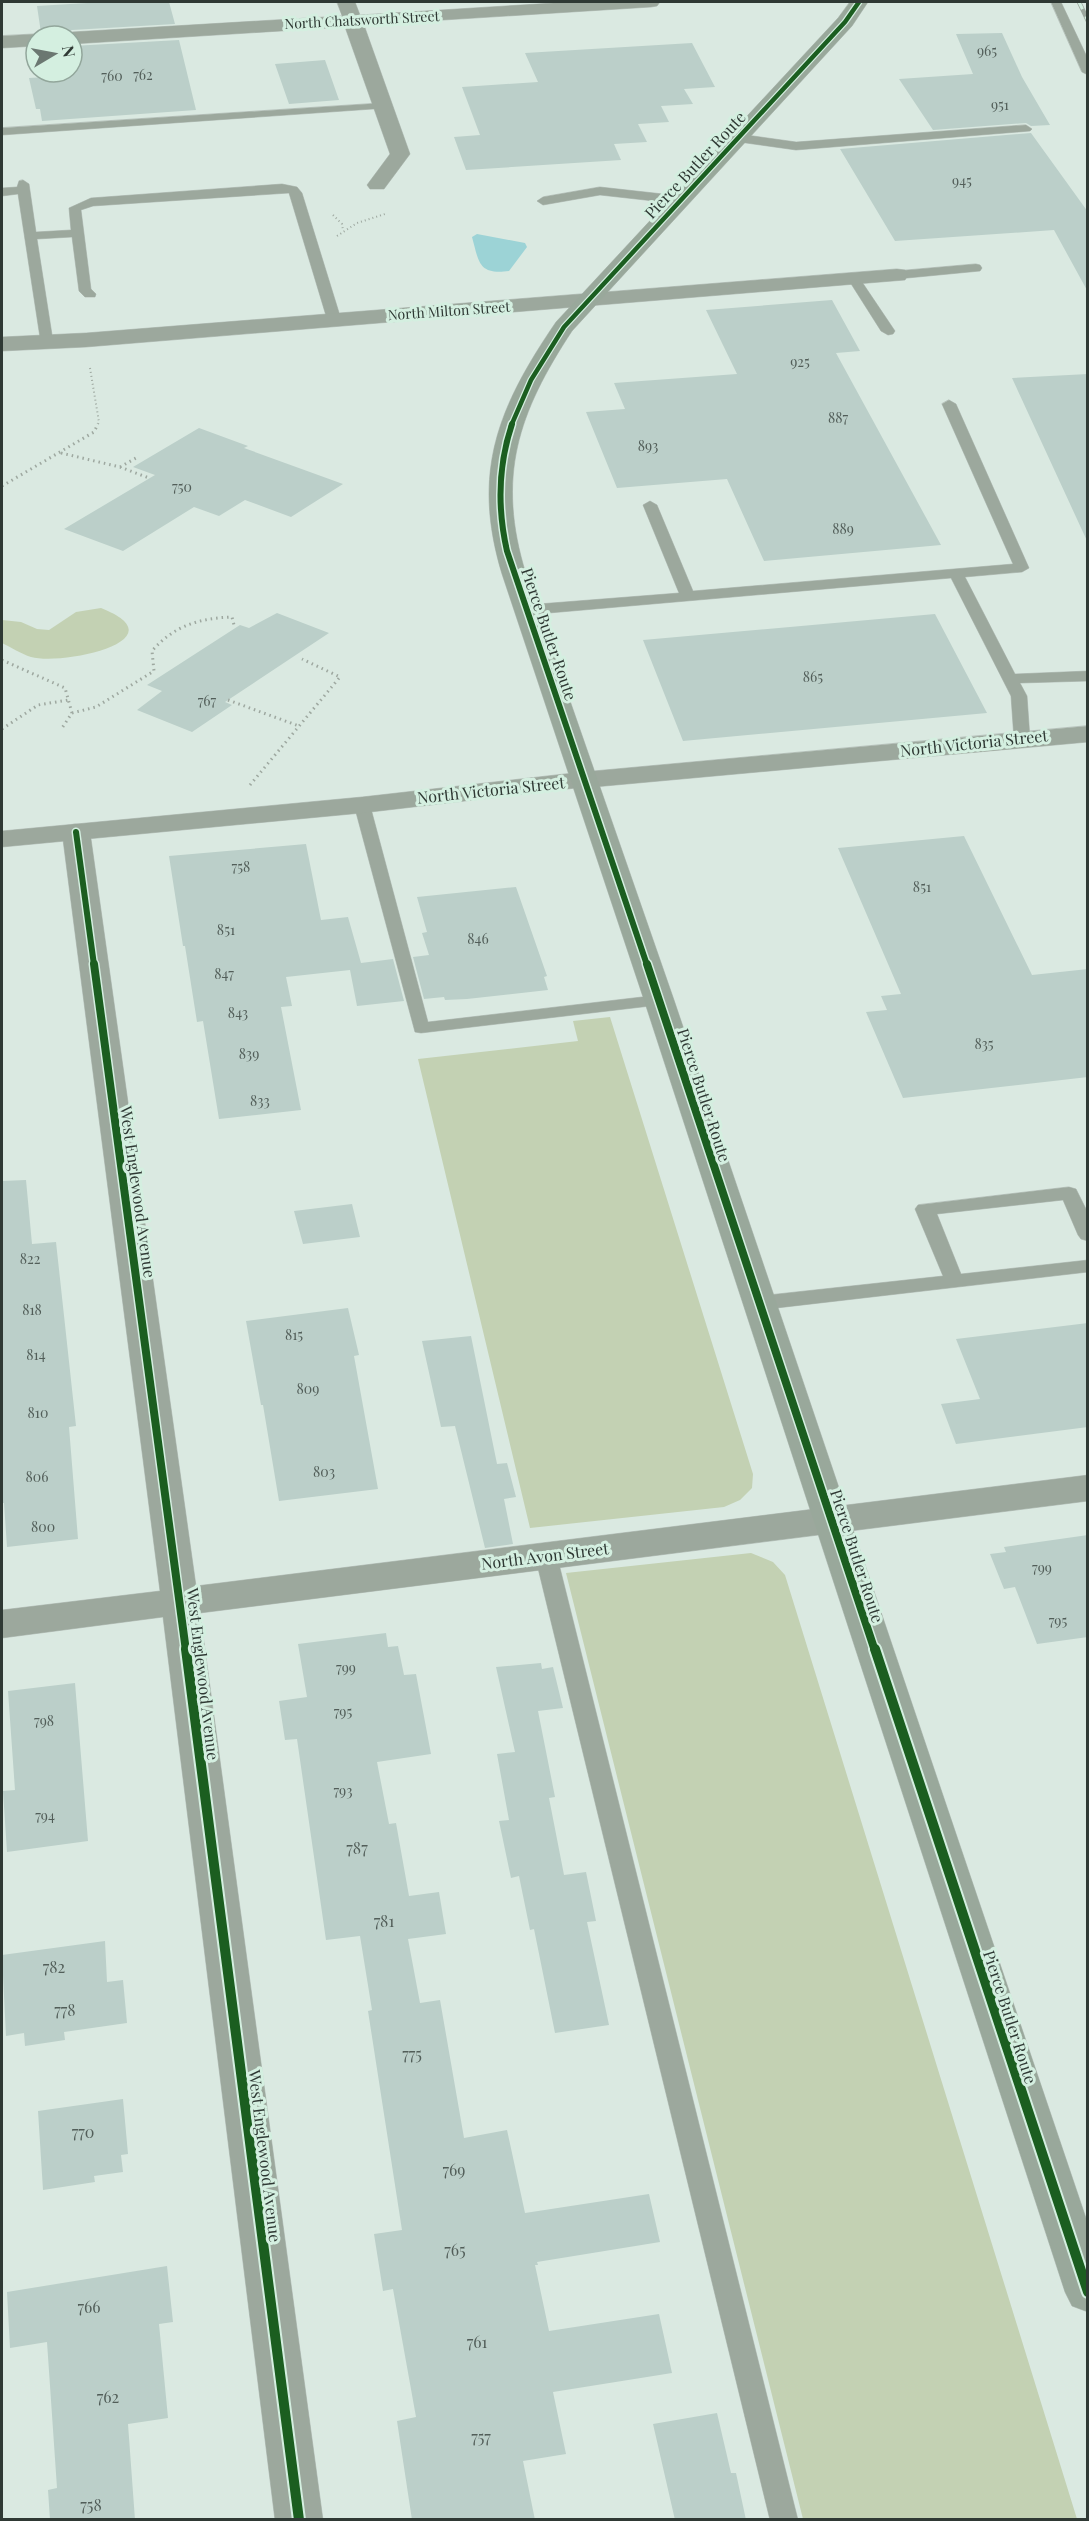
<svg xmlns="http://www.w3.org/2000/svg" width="1089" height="2521" viewBox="0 0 1089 2521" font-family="'Playfair Display',serif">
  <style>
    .green { fill: #c3d1b3 }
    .water { fill: #9cd3d6 }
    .building { fill: #bbcfc9 }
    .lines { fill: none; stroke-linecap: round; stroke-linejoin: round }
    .service-casing { stroke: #b9c4be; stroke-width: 1 }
    .minor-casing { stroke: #b9c4be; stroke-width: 1 }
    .tertiary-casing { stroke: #b9c4be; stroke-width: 1 }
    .secondary-casing { stroke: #b9c4be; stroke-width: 1 }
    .path-far1 { stroke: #9ea8a0; stroke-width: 2; stroke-dasharray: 1 3; stroke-linecap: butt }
    .path { stroke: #9ea8a0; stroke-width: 3; stroke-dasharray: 1.5 4; stroke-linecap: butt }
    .service { fill: #9ca89d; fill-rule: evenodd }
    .minor { fill: #9ca89d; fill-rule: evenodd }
    .tertiary { fill: #9ca89d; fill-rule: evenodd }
    .secondary { fill: #99a89b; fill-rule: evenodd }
    .rail-casing { stroke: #9ca79e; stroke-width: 4.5 }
    .rail { stroke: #d4efe0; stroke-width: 3; stroke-dasharray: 8; stroke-linecap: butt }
    .cycleway-far3-casing { stroke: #d4efe0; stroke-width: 7 }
    .cycleway-far2-casing { stroke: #d4efe0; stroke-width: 9 }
    .cycleway-far1-casing { stroke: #d4efe0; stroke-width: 11 }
    .cycleway-casing { stroke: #d4efe0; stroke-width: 14 }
    .cycleway-far3 { stroke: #1b5e20; stroke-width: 4.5 }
    .cycleway-far2 { stroke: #1b5e20; stroke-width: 6 }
    .cycleway-far1 { stroke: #1b5e20; stroke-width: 8 }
    .cycleway { stroke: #1b5e20; stroke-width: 10 }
    .labels { text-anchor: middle; stroke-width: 6; stroke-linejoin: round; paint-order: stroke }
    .far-street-label { font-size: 14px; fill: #2f3934; stroke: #d4efe0 }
    .number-label { font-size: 14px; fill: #525e59 }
    .street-label { font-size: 16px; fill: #2f3934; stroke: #d4efe0 }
    .near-number-label { font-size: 16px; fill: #525e59 }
  </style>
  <rect width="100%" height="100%" fill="#dae9e1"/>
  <path class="green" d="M101,608C182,640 63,666 31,657C21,654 11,647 2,643V620L21,622L37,629L49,630L76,612Z
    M610,1017L753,1474L752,1488L740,1500L724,1507L530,1528L418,1059L578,1041L573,1021Z
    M751,1553L773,1562L785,1575L1077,2519H803L566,1573Z"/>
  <path class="water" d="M477,234L525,243L527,247L509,271C478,275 479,262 472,237Z"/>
  <path class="building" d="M104,2H169L175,24L72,30L62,36H45L41,33L37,6Z
    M1002,33L1022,77L1050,125L1031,126L1026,123L933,130L899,79L973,74L956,34Z
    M179,40L196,110L42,121L40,109H36L29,78L46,77V72H72V46Z
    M692,43L715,87L684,89L693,104L661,106L669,122L638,124L647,142L614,144L621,160L466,170L454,137L480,135L462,87L538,82L525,53Z
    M325,60L339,100L289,104L275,64Z
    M1031,133L1088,212V292L1054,230L895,241L840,149Z
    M832,300L860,351L836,353L941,545L764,561L727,479L617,488L586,412L625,409L614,383L737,374L706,310Z
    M1088,374V543L1012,378Z
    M199,428L248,446L244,448L343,484L291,517L245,500L219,516L194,507L123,551L64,529L155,475L133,467Z
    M277,613L329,633L225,702L232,705L192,732L137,710L162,691L147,685L240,625L249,628Z
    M935,614L987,713L683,741L643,640Z
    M964,836L1032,975L1088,969V1077L903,1098L866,1012L887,1010L881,996L901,994L838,848Z
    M306,844L321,920L348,917L361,963L393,959L404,1001L357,1006L350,970L286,977L292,1006L281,1007L301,1110L219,1119L203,1021L197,1022L185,946H183L169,856Z
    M516,887L547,976L544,977L548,990L467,999L445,1000L444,997L424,999L413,957L429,955L422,933L427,932L417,897Z
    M26,1180L32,1244L56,1242L76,1426L69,1427L78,1539L7,1547L4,1503H2V1181Z
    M352,1204L360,1237L303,1244L294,1211Z
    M348,1308L359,1355L354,1356L378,1489L279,1501L263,1405H261L246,1321Z
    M1088,1323V1427L956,1444L941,1404L980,1399L956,1339Z
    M471,1336L497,1464L507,1463L516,1497L504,1499L513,1544L485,1548L455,1426L441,1427L422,1341Z
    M1088,1535V1637L1037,1644L1015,1587L1004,1589L990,1554L1006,1552L1004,1547Z
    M386,1633L388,1647L398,1646L404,1675L416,1674L431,1754L377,1762L389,1824L396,1823L409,1896L439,1892L446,1934L408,1939L420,2003L440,2000L464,2138L507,2130L525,2213L649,2194L660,2242L537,2262L538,2265H535L549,2331L659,2314L672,2373L553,2392L566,2454L523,2461L535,2520H412L397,2421L416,2417L393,2289L383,2291L374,2234L402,2230L368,2011L372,2010L360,1936L326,1940L297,1739L285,1740L279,1701L307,1697L298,1644Z
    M541,1663L542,1669L553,1667L563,1708L538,1711L555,1797L549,1798L564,1875L586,1872L596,1921L587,1922L609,2025L555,2033L534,1929L530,1930L519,1876L511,1878L499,1821L509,1820L497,1754L515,1752L496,1667Z
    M75,1683L88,1841L7,1852L3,1791L15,1790L8,1691Z
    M105,1941L107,1982L123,1980L127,2023L64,2032L65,2040L25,2046L24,2033L6,2036L2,1955Z
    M123,2099L128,2154L121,2155L123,2172L94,2176L95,2182L43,2190L38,2111Z
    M167,2266L173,2322L159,2324L168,2418L128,2424L135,2520H50L48,2490L57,2488L47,2342L10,2348L7,2292Z
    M717,2413L731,2473H736L746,2520H675L653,2424Z"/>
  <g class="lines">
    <g class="service-casing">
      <path id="service" d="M1051,2H1061L1088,59V75L1082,72Z
        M383,103L389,106L387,108L2,135V128Z
        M1026,125L1032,129L1030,131L796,150L739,142L733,138L739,134L796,142Z
        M23,180L29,184L36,232L71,230L69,208L91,198L282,184L297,187L302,193L341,319L334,323L327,319L289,193L93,206L81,210L91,289L96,294L95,297H85L79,291L72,237L37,239L53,341L46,345L41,344L18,194L2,196V188L17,187L19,181Z
        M600,187L681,196L687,200L681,204L600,195L543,205L537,201L543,197Z
        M976,264L980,265L982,268L980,271L897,279L891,275L897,271Z
        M854,275L860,279L895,331L893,334L888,335L881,331L848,279Z
        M949,400L956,404L1029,568L1022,572L965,577L1015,674L1088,671V681L1020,683L1027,696L1030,739L1028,742L1022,744L1014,739L1011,696L951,578L526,615L518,610L526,605L679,593L643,505L650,501L657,505L693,591L1013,564L942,404Z
        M362,800L370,805L428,1022L659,995L665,996L668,1000L665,1004L659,1005L421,1033L415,1032L354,805Z
        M1069,1187L1076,1189L1088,1213V1241L1081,1239L1078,1235L1063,1200L937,1214L961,1274L1088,1260V1272L759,1310L752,1308L749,1303L752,1298L759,1296L943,1276L915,1209L918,1205Z
        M546,1548L554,1550L557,1556L798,2520H770L535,1556L538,1550Z"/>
    </g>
    <g class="minor-casing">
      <path id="minor" d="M337,2H355L360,15L570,2H660L657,6L651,7L364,25L410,154L384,189H370L367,185L390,154L345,27L72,44V36H64L72,32L342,16Z
        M36,34L43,36H36V46L2,48V36Z
        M897,269L905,270L908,275L905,280L86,347L2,351V337L86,333Z
        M1088,726V742L583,788L573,786L569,780L573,774L583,772Z
        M76,824L86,826L90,832L196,1586L1088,1475V1501L200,1613L323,2520H275L163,1617L2,1638V1610L160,1591L62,832L66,826Z"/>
    </g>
    <g class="tertiary-casing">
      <path id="tertiary" d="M583,772L593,774L597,780L593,786L362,813L2,847V831L362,797Z"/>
    </g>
    <g class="secondary-casing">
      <path id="secondary" d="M850,2H868L852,26L572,331C518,413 496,477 526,574L674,1000L1088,2224V2312L1072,2306L1065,2292L644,1000L502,574C471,472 498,407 556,322L838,18Z"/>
    </g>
    <path class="path-far1" d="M333,215L342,224L343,231
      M337,236L357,223L385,214
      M90,368L99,422L97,426"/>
    <path class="path" d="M61,453L120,467L149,478
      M120,467L136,458
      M2,486L94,432L98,424
      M2,660L65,688L72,713L62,728
      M228,700L299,726
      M72,713L96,707L154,671L152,651C173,626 200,618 232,617L234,625
      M2,729L38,705L68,700
      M250,785L340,677L302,659"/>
    <use href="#service" class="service"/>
    <use href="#minor" class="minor"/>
    <use href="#tertiary" class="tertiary"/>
    <use href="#secondary" class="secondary"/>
    <g class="rail-casing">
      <path id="rail" d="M1079,2L1088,21"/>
    </g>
    <use href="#rail" class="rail"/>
    <g class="cycleway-far3-casing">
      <path id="cycleway-far3" d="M511,426L531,380L564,327L845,22L859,2"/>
    </g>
    <g class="cycleway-far2-casing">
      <path id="cycleway-far2" d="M512,424C498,466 497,507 507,551L647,965
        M76,832L94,965"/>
    </g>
    <g class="cycleway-far1-casing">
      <path id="cycleway-far1" d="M94,964L186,1651
        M647,964L875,1651"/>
    </g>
    <g class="cycleway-casing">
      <path id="cycleway" d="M186,1649L299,2520
        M875,1649L1088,2292"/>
    </g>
    <use href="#cycleway-far3" class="cycleway-far3"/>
    <use href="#cycleway-far2" class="cycleway-far2"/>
    <use href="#cycleway-far1" class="cycleway-far1"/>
    <use href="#cycleway" class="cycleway"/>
  </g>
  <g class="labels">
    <g class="far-street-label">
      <text transform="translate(362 20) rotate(-3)" y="5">North Chatsworth Street</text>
      <text transform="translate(449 311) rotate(-4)" y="5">North Milton Street</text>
    </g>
    <g class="number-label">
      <text x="987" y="56">965</text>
      <text x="143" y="80">762</text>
      <text x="112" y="81">760</text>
      <text x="1000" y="110">951</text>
      <text x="962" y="186">945</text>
      <text x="800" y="367">925</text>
      <text x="838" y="423">887</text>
      <text x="648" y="451">893</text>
      <text x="182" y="492">750</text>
      <text x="843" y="534">889</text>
      <text x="813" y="682">865</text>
      <text x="207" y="706">767</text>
      <text x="241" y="872">758</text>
      <text x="922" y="892">851</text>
      <text x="226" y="935">851</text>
      <text x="478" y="944">846</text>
      <text x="224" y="979">847</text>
      <text x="238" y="1018">843</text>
      <text x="984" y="1049">835</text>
      <text x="249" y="1059">839</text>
      <text x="260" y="1106">833</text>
      <text x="30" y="1264">822</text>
      <text x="32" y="1315">818</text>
      <text x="294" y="1340">815</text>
      <text x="36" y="1360">814</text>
      <text x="308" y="1394">809</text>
      <text x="38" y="1418">810</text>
      <text x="324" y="1477">803</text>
      <text x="37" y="1482">806</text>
      <text x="43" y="1532">800</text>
      <text x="1042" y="1573">799</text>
      <text x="1058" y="1626">795</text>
      <text x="346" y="1673">799</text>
      <text x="343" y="1717">795</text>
      <text x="44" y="1726">798</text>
      <text x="343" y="1796">793</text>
      <text x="45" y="1821">794</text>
    </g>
    <g class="street-label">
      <text transform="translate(695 165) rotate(-47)" y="6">Pierce Butler Route</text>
      <text transform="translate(549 634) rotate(71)" y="6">Pierce Butler Route</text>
      <text transform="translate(974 743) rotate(-6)" y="6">North Victoria Street</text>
      <text transform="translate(491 790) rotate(-6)" y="6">North Victoria Street</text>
      <text transform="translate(704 1095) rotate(72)" y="6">Pierce Butler Route</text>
      <text transform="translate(138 1192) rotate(82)" y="6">West Englewood Avenue</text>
      <text transform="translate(545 1556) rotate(-7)" y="6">North Avon Street</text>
      <text transform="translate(857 1556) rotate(72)" y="6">Pierce Butler Route</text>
      <text transform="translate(203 1674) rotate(83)" y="6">West Englewood Avenue</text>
      <text transform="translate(1010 2017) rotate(72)" y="6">Pierce Butler Route</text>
      <text transform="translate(265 2156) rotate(83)" y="6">West Englewood Avenue</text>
    </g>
    <g class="near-number-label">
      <text x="357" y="1854">787</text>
      <text x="384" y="1927">781</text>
      <text x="54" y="1973">782</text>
      <text x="65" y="2016">778</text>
      <text x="412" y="2060">775</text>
      <text x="83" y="2138">770</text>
      <text x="454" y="2176">769</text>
      <text x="455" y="2256">765</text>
      <text x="89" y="2313">766</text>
      <text x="477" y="2348">761</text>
      <text x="108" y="2403">762</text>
      <text x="481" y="2443">757</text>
      <text x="91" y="2511">758</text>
    </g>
  </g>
  <rect width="1089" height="2521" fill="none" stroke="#2f3934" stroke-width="6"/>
  <g transform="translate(54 54) rotate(80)"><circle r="28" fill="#d4efe0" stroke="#92a69b" stroke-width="1.5"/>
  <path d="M0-4.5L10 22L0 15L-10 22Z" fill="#6b7771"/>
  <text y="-9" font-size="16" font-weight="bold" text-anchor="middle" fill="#2f3934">N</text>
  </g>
</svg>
